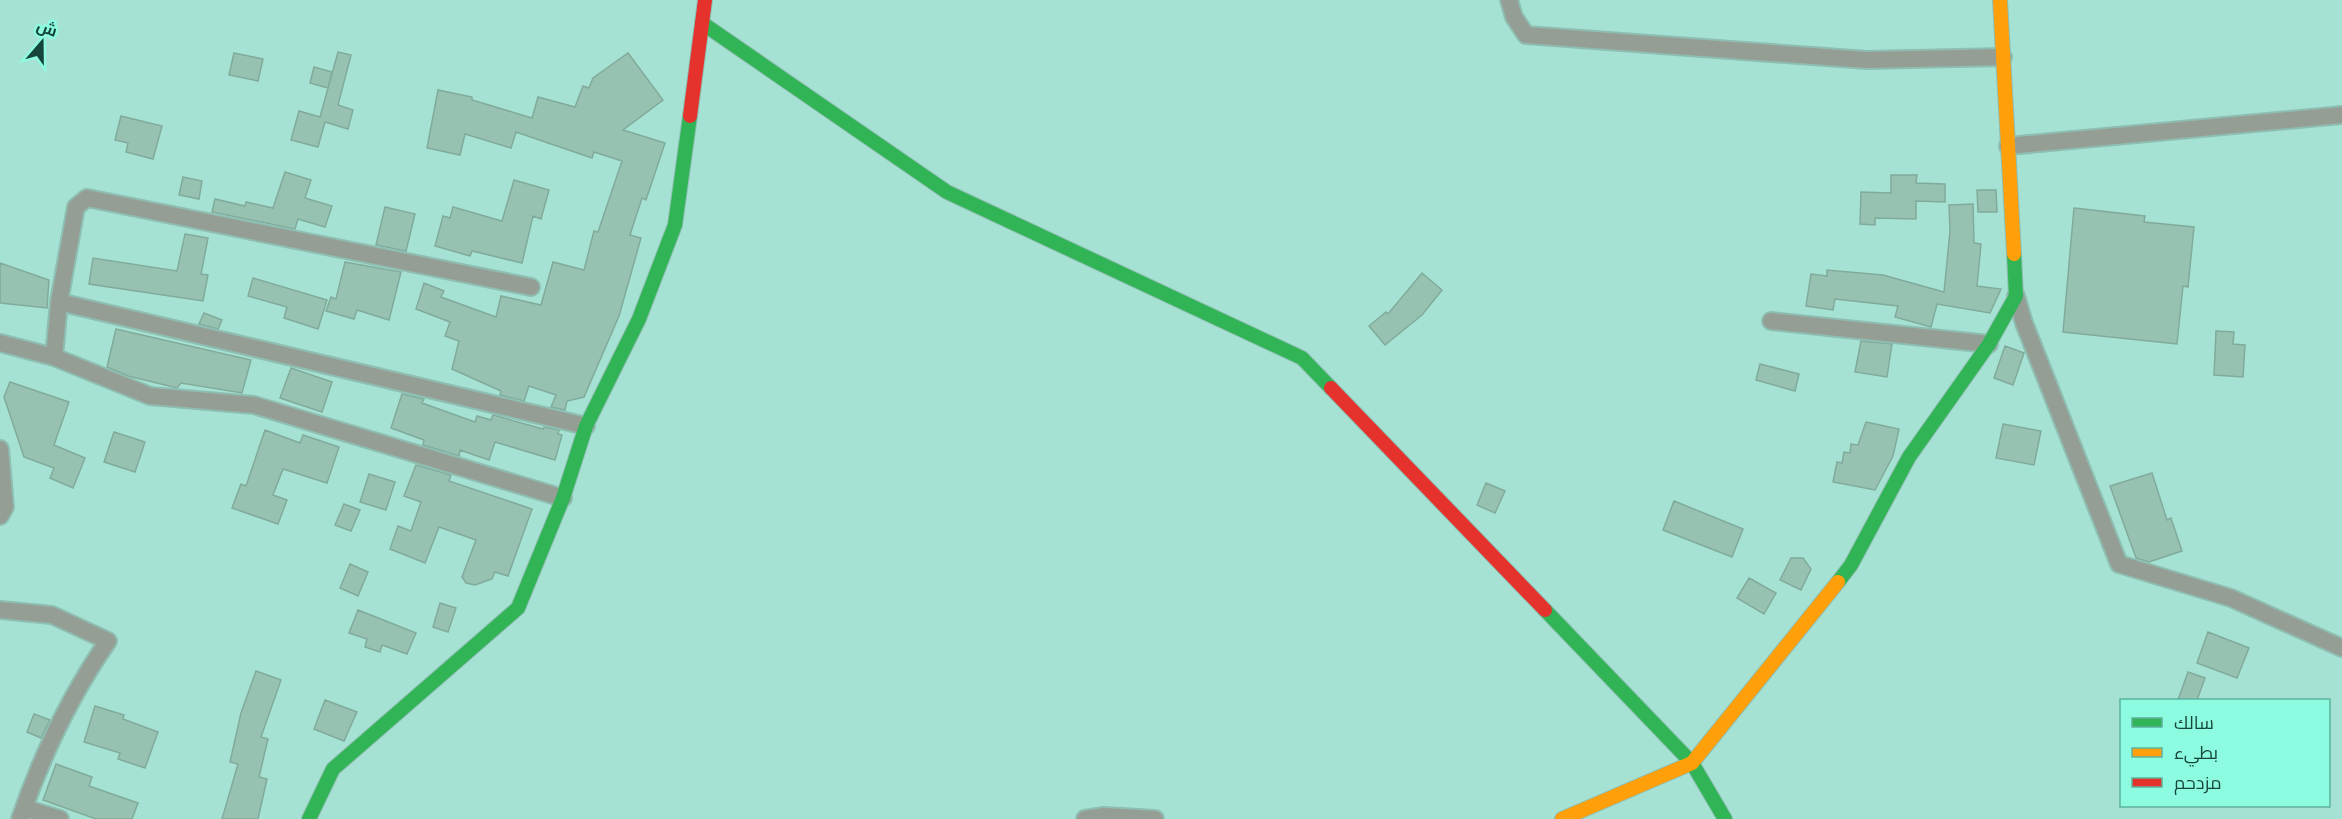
<svg xmlns="http://www.w3.org/2000/svg" width="2342" height="819" viewBox="0 0 2342 819" font-family="'Space Grotesk',Cairo,sans-serif">
  <style>
    .building { fill: #97c2b1; stroke: #80ab9b; stroke-width: 1.5 }
    .lines { fill: none; stroke-linecap: round; stroke-linejoin: round }
    .street-casing { stroke: #8ebeb2; stroke-width: 20 }
    .fast-casing { stroke: #8ebeb2; stroke-width: 16 }
    .slow-casing { stroke: #8ebeb2; stroke-width: 16 }
    .jam-casing { stroke: #8ebeb2; stroke-width: 16 }
    .street { stroke: #959e95; stroke-width: 16 }
    .fast { stroke: #30b455; stroke-width: 14 }
    .slow { stroke: #ff9f0a; stroke-width: 14 }
    .jam { stroke: #e5322d; stroke-width: 14 }
  </style>
  <rect width="100%" height="100%" fill="#a6e2d3"/>
  <path class="building" d="M338,52L351,55L338,105L353,110L348,129L325,122L318,147L291,140L299,111L320,117Z
    M234,53L263,59L258,81L229,75Z
    M628,53L663,100L623,130L665,143L646,200L642,198L630,235L641,238L619,316L584,397L567,401L565,410L551,407L556,395L529,386L524,401L500,395L501,391L452,369L459,341L445,336L450,322L416,309L424,283L444,291L441,297L496,317L501,296L541,305L553,262L584,270L594,231L598,232L622,161L594,152L592,158L516,132L511,148L465,134L460,155L427,148L438,90L472,97V100L532,118L538,97L575,107L583,86L589,88L593,78Z
    M314,67L332,72L328,88L310,83Z
    M121,116L162,126L153,159L126,152L128,143L115,140Z
    M285,172L311,180L305,198L332,206L325,227L298,219L295,229L212,212L215,199L245,206L246,202L273,208Z
    M1891,175H1917L1916,183L1945,184V202L1916,201V219L1875,218V225L1860,224L1861,192L1891,193Z
    M183,177L202,181L199,199L179,195Z
    M514,180L549,190L541,219L533,216L522,263L472,251L470,256L435,246L443,216L450,218L453,207L502,221Z
    M1977,190H1996L1997,212H1978Z
    M1973,204L1974,243L1981,244L1977,286L2001,289L1990,313L1937,304L1931,327L1895,317L1898,306L1835,299L1833,310L1806,306L1811,274L1827,276V270L1883,275L1944,292L1950,231L1949,205Z
    M385,207L415,214L406,251L376,245Z
    M2074,208L2145,216L2144,222L2194,227L2188,287L2183,286L2177,344L2063,332Z
    M185,234L208,238L201,274L208,275L203,301L89,284L93,258L177,271Z
    M345,262L401,272L389,320L357,310L354,319L326,311L331,297L336,299Z
    M0,263L49,280L47,308L0,303Z
    M1422,273L1442,290L1422,315L1385,345L1369,326L1386,312L1388,314Z
    M253,278L327,300L318,329L284,318L287,307L248,296Z
    M204,313L222,320L218,329L199,324Z
    M116,329L251,360L242,393L181,383L177,388L128,376L107,367Z
    M2216,331L2234,332L2233,344L2245,345L2243,377L2214,375Z
    M1861,341L1892,344L1887,377L1855,372Z
    M2005,346L2024,353L2013,385L1994,378Z
    M1760,364L1799,374L1795,391L1756,380Z
    M291,368L332,382L322,412L280,398Z
    M10,382L69,402L54,445L85,458L73,488L50,478L54,468L24,457L4,397Z
    M402,394L424,399L422,403L475,422L477,416L491,420L493,415L543,429L544,427L559,430L558,434L562,435L555,460L495,442L489,460L460,450L459,456L423,445L424,440L391,428Z
    M1866,422L1899,429L1893,456L1875,490L1833,482L1837,462L1842,463L1844,452L1850,453L1851,444L1858,445Z
    M2003,424L2041,431L2034,465L1996,458Z
    M265,430L300,443L303,435L339,447L327,483L283,469L273,495L287,500L278,524L232,508L241,484L246,486Z
    M114,432L145,442L135,472L104,462Z
    M416,465L451,475L449,481L532,509L508,576L495,572L492,579L475,585L466,583L462,577L476,540L439,527L425,563L390,549L398,526L411,531L421,502L404,496Z
    M2152,473L2167,520L2171,518L2182,551L2149,562L2136,558L2110,486Z
    M369,474L395,482L386,510L360,502Z
    M1486,483L1505,491L1495,513L1477,505Z
    M1674,501L1743,529L1732,557L1663,530Z
    M344,504L360,510L351,531L335,525Z
    M1791,558H1803L1811,569L1801,590L1780,580Z
    M350,564L368,572L358,596L340,588Z
    M1749,578L1776,593L1764,614L1737,598Z
    M440,603L456,608L448,632L433,627Z
    M358,610L416,633L407,654L382,645L380,652L365,647L367,639L349,633Z
    M2208,632L2249,648L2237,678L2197,663Z
    M256,671L281,680L261,737L268,739L259,777L267,779L258,819H222L238,764L230,762L241,713Z
    M2188,672L2205,678L2197,700H2178Z
    M325,700L357,712L344,741L314,729Z
    M95,706L124,715L123,719L158,732L145,768L118,759L120,753L84,742Z
    M34,714L50,720L41,738L27,732Z
    M56,764L92,777L89,786L138,803L132,819H96L43,800Z"/>
  <g class="lines">
    <g class="street-casing">
      <path id="street" d="M1509,0L1514,17L1526,35L1867,60L2003,57
        M2008,146L2342,115
        M2016,296L2024,323L2119,564L2231,598L2342,648
        M59,302L76,207L87,198L531,287
        M1771,321L1989,344
        M0,343L54,357L59,302L586,426
        M54,357L150,396L254,405L563,498
        M0,449L5,507L0,516
        M0,610L52,615L108,641C70,696 42,755 20,819
        M24,808L60,819
        M1085,819L1104,816L1155,819"/>
    </g>
    <g class="fast-casing">
      <path id="fast" d="M702,23L947,192L1302,358L1331,388
        M1838,582L1851,565L1909,457L1989,344L2016,296L2014,254
        M1545,610L1692,763L1725,819
        M309,819L333,769L518,608L563,498L586,426L639,319L675,225L690,116"/>
    </g>
    <g class="slow-casing">
      <path id="slow" d="M2000,0L2014,254
        M1562,819L1692,763L1838,582"/>
    </g>
    <g class="jam-casing">
      <path id="jam" d="M690,116L705,0
        M1331,388L1545,610"/>
    </g>
    <use href="#street" class="street"/>
    <use href="#fast" class="fast"/>
    <use href="#slow" class="slow"/>
    <use href="#jam" class="jam"/>
  </g>
  <rect x="2120" y="699" width="210" height="108" fill="#8dfbe0" stroke="#5db39e" stroke-width="1.5"/>
  <rect x="2132" y="718" width="30" height="9" fill="#30b455" stroke="#5db39e" stroke-width="1.5"/>
  <text x="2174" y="729" font-size="18" fill="#16463b">سالك</text>
  <rect x="2132" y="748" width="30" height="9" fill="#ff9f0a" stroke="#5db39e" stroke-width="1.5"/>
  <text x="2174" y="759" font-size="18" fill="#16463b">بطيء</text>
  <rect x="2132" y="778" width="30" height="9" fill="#e5322d" stroke="#5db39e" stroke-width="1.5"/>
  <text x="2174" y="789" font-size="18" fill="#16463b">مزدحم</text>
  <g transform="translate(42 42) rotate(20)" stroke="#8dfbe0" stroke-width="4.5" paint-order="stroke">
  <path d="M0-4.5L10 22L0 15L-10 22Z" fill="#16463b"/>
  <text y="-9" font-size="16" font-weight="bold" text-anchor="middle" fill="#16463b">ش</text>
  </g>
</svg>
